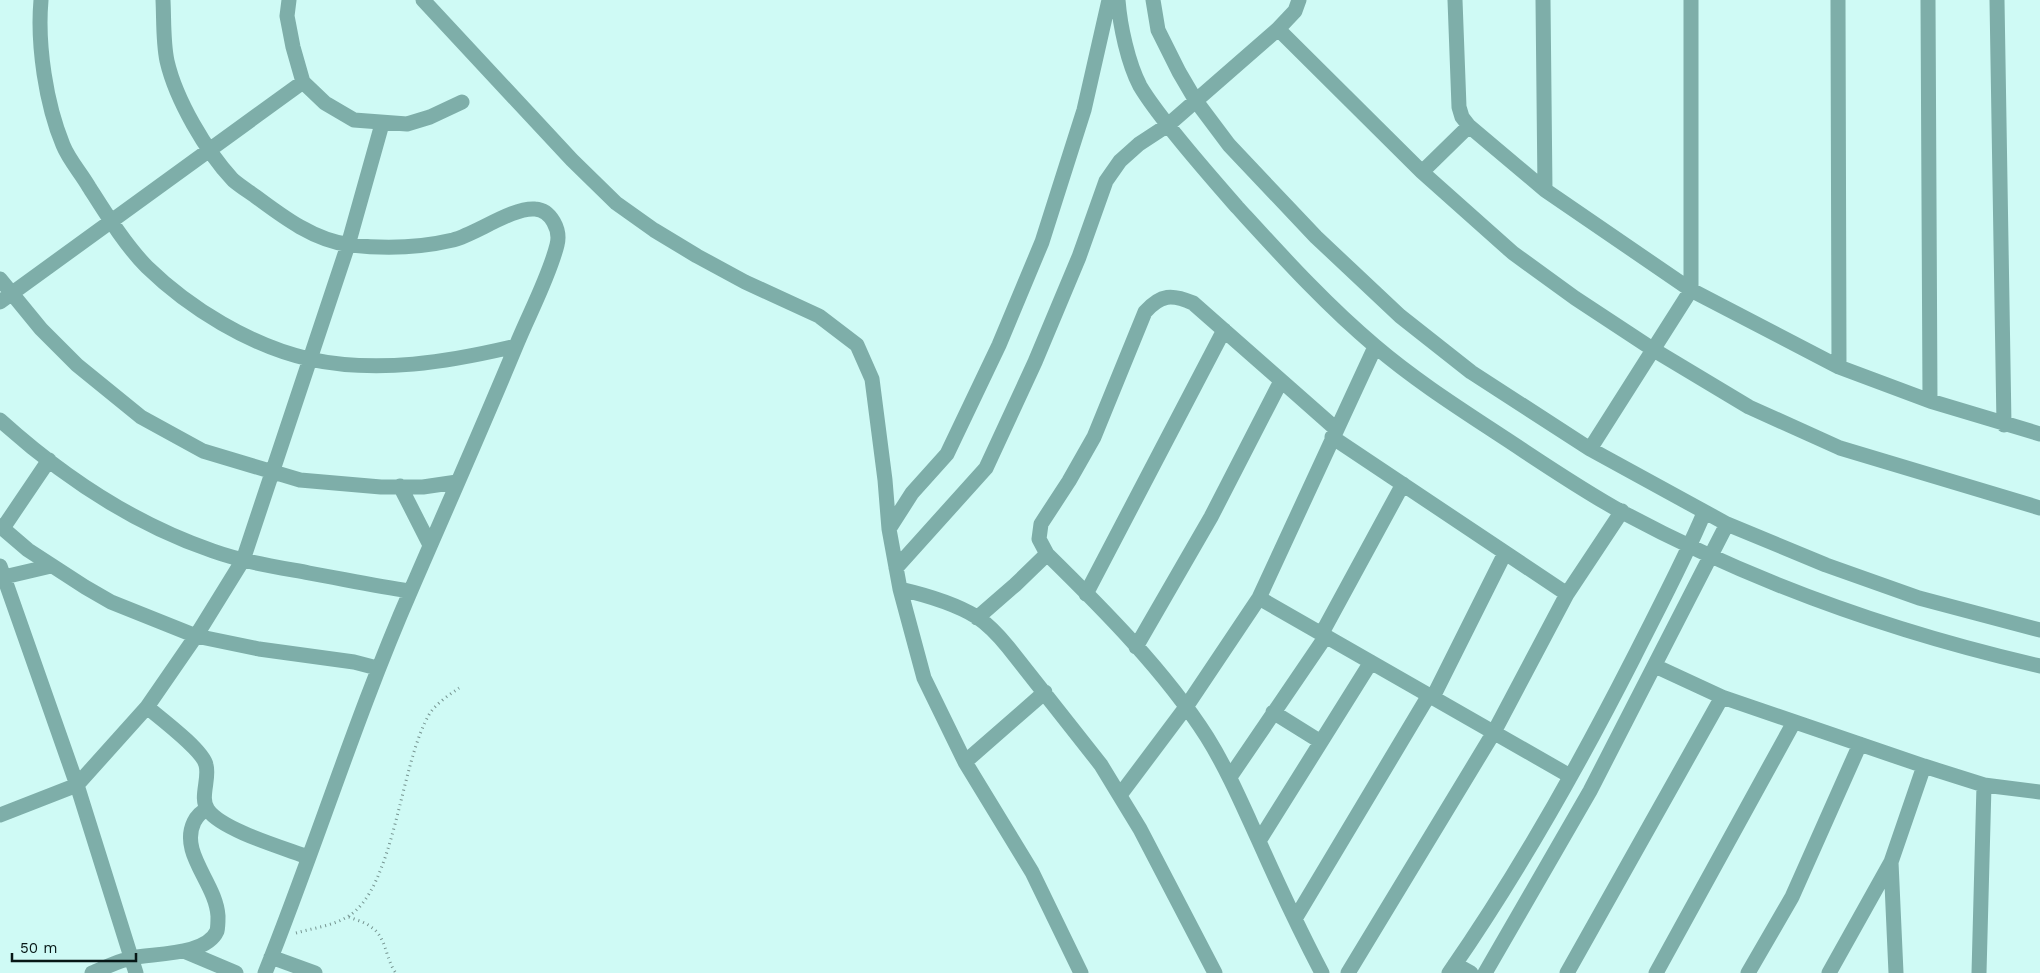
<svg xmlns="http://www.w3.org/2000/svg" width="2040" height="973" viewBox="0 0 2040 973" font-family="'Work Sans',sans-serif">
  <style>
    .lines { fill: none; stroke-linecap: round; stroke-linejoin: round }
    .path { stroke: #759490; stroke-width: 3; stroke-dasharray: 1 4; stroke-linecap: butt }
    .minor { stroke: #7eaea9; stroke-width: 15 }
  </style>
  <rect width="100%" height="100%" fill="#cffaf5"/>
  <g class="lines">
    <path class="path" d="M349,917C356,920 365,922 371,927C387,937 385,959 396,973
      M296,933C313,928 332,926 347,917C395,890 400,762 430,713C437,703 449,695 459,688"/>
    <path class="minor" d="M41,0C37,45 46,104 63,145C69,160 81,173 89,187C105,212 125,245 147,267C189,308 251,346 309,359C378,374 449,362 516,346
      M163,0C164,20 163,42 167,61C176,100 206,151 233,180C240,186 248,191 255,196C283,217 315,241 351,245C385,249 419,248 453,240C476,234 513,207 535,209C551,210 561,230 557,245C549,277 529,314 516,346C482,428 446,509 411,590C356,716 316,846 265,973
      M289,0L287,16L293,47L303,82L325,103L354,120L407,124L430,117L462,102
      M423,0L572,160L616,203L654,230L697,256L745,282L819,316L857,345L872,379L885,480L889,529L900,589L924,678L965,762L1032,872L1081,973
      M1118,0C1120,26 1128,63 1140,86C1150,103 1163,119 1175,134C1195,159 1216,183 1237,207C1281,255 1325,304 1375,346C1416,381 1462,410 1506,439C1544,464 1582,490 1622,512C1752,582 1896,633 2040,666
      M1153,0L1158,30L1179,72L1196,101L1229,145L1316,237L1400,316L1471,372L1590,449L1727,524L1826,565L1919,598L2040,630
      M1455,0L1459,107L1462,117L1469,126L1545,190L1691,290L1839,367L1930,401L2040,434
      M1543,0L1545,190
      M1838,0L1839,367
      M1928,0L1930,401
      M1997,0L2004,425
      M1278,29L1295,11L1299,0
      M1422,172L1513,253L1575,298L1654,350L1749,407L1840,448L2040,508
      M0,279L41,329L77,365L141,417L203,451L300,480L381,487H423L457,482
      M0,302L303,82
      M0,420C62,476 134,524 213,551C244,562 277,567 309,573C343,579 376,586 410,591
      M1332,437L1567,594
      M1590,449L1691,290V0
      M400,486L430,545
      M0,526L28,550L85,587L111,602L196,636L259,649L354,662L377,668
      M3,528L49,460
      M889,529L912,493L947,454L999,345L1042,242L1084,110L1109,0
      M1047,554L1039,539L1041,524L1069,481L1094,437L1145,312C1161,294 1172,294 1193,303L1336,429
      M0,566L77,785L136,973
      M896,568L986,468L1035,362L1079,257L1106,181L1120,161L1139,144L1168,125L1278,29L1422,172L1469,126
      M0,578L51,566
      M900,589C926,595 954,603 977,617C989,625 999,636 1008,647L1101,765L1140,829L1215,973
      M1086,594L1224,330
      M1259,598L1570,776
      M977,618L1015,585L1047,554C1102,608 1165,671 1207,737C1227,769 1242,804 1258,839C1278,884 1299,929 1322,973
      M1322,633L1403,484
      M1136,647L1211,517L1281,381
      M1655,666L1722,697L1924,766L1984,785L2040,792
      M1433,697L1505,553
      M147,707C160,718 203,750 206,765C210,779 199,798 208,810C222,830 284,848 308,857
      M1273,712L1321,742
      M965,762L1045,692
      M1230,777L1326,636
      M1120,795L1186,707L1259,598L1375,347
      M0,815L77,785L147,707L196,636L243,560L348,245L382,124
      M1259,841L1371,662
      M1295,919L1429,695
      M184,951L236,973
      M271,957L315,973
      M1455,964L1471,973
      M92,973C104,968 118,961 131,958C153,953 206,956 217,931C218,927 218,920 218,916C216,883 179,853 194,822C197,816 201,812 207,809
      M1348,973L1494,732L1567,594L1622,511
      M1449,973C1518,874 1578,767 1633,659C1657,611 1683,563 1704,513
      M1485,973L1590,791L1727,524
      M1567,973L1722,697
      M1656,973L1794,722
      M1748,973L1792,897L1860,744
      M1829,973L1891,862
      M1896,973L1891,862L1924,766
      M1979,973L1984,785"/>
  </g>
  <path d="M12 953v8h124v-8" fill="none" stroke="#071716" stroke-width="2.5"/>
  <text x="20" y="953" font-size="15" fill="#071716" stroke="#cffaf5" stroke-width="4" paint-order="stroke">50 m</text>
</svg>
